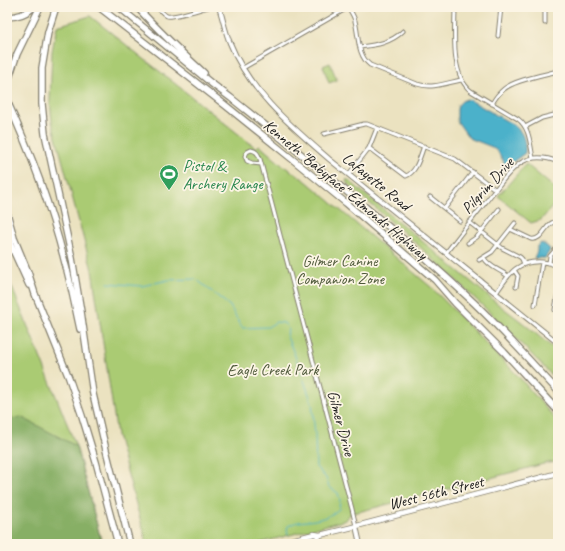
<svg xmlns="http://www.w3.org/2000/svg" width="565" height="551" viewBox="0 0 565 551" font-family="Caveat,sans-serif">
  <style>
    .green { fill: #aacb73; stroke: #637448 }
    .forest { fill: #87af65; stroke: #526640 }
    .water { fill: #4bb1ca; stroke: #346673 }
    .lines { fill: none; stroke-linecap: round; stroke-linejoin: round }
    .stream { stroke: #4bb1ca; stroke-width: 1 }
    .street-casing { stroke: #847f6e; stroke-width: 5 }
    .secondary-casing { stroke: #847f6e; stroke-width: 6 }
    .primary-casing { stroke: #847f6e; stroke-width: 6 }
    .highway-casing { stroke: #847f6e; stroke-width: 8 }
    .street { stroke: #fff; stroke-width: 3 }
    .secondary { stroke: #fff; stroke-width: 4 }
    .primary { stroke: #fff; stroke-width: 4.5 }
    .highway { stroke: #fff; stroke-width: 5.5 }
    .labels { text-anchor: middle; stroke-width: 3.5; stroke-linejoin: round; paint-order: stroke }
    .leisure-label { font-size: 16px; fill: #27864d; stroke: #fcf5e5; text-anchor: start }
    .street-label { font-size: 16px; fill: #1c1c1c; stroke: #fcf5e5 }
    .park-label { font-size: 16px; fill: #4e593a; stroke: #fcf5e5 }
  </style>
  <rect width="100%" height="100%" fill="#fcf5e5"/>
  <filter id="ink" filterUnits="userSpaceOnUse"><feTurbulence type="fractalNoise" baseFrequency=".025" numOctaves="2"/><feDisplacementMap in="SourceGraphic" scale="8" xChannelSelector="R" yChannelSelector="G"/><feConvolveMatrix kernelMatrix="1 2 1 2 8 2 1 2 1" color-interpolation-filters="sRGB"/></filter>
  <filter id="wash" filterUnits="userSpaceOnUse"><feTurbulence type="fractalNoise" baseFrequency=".012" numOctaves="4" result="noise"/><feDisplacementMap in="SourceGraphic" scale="16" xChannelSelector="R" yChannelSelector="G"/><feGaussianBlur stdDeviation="0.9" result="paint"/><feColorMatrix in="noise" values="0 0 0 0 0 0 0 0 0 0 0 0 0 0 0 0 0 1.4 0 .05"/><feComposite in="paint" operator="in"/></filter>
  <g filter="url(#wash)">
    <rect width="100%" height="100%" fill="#ebe2c0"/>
    <path class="green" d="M90,16L256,148L259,145L282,165L306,181L432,288L519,377L558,422V462L547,463L475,482L350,514L346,520L256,544H147L117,435L92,270L52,122L50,101L52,51L57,26Z
      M330,63L337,80L329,83L323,66Z
      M526,164L558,191V200L541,220L531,223L498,196Z
      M347,179L498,304L523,323L558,352V382C514,335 467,290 419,246C398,227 375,208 353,189L346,182Z
      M7,275L76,446L102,544H7Z"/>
    <path class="forest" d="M21,417L76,446L102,544H7V420Z"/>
    <path class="water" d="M467,99L470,100L512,124C523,131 526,140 525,153L510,164L507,169L503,173L501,171L504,166V162L498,152L492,147L469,138L457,121V109L458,105L462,101Z
      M541,243C545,244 547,246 550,249L549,252L545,258H534L537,251V246Z"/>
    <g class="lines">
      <path class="stream" d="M108,283L142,286L168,280L196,279L230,306L242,328L268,327L276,322L284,323L288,328L287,337L294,353L312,403L315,434L316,467L326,478L329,487L338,493L340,500L339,509C330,517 319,520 307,521C298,522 295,522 288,526L287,530L288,534"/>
    </g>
  </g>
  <g filter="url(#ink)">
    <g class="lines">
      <g class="street-casing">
        <path id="street" d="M157,7C160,10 163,14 167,16C173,18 200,9 208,7
          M348,7C351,12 354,16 355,21C359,36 357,55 370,65L417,84C432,89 446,83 461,80
          M455,7C455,31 450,75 471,91L518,119C530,128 530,144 533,158
          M545,7V23
          M498,36L501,7
          M360,47C376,45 391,43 403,31
          M243,68L349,7
          M492,104C495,98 499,93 504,89C515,80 543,75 558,71
          M525,127L542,118L558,114
          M324,134L364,124H367L455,159L496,190
          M369,148L406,176C417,172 420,156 424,146
          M261,164L252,163L247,161L245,156L247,152L251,150C257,151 258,154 260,159L352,509L356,526
          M349,174L369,148L377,128
          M430,197L460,221
          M445,208L473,172
          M469,222L502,248L520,257L522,259L524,264
          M510,229L531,239C544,241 545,221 558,221
          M468,243L477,237L499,209
          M446,253C461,233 477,213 492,194C501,183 510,169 522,162C533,156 546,157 558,162
          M484,258C490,268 499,269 508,276
          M479,260L492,252L515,223
          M549,263L550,256L558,247
          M514,270L518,276L516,287
          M496,293C509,274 517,260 543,262C549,263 553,263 558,267
          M535,305L542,262
          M555,310L558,292"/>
      </g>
      <g class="secondary-casing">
        <path id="secondary" d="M219,7C223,19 225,31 230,43C249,91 291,126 329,159L558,343
          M356,526L360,544"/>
      </g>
      <g class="primary-casing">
        <path id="primary" d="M276,544L314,534L320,535
          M301,544L316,540L320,535L349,528L558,473"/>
      </g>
      <g class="highway-casing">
        <path id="highway" d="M56,7L48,32L42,68V104L45,134L72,258L81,312L93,394L106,450L130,544
          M99,7L225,105L297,163L346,203L412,260L435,280L455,303L504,352L558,411
          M119,7L211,83L231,98C312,163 394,228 470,299C501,328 529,360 558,391
          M137,7C158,30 181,52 204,73
          M7,17C17,17 26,14 34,7
          M7,84L17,54L40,7
          M7,101C31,153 51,207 65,263C71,284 75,307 80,329
          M7,213L14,238L28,272L35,294L69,378L82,416L96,462L118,544
          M7,237L29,285"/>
      </g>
      <use href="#street" class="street"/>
      <use href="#secondary" class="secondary"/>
      <use href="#primary" class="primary"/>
      <use href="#highway" class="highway"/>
    </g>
  </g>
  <defs>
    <g id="stadium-pin" transform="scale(1)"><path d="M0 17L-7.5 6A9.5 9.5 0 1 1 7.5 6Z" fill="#2e9e5b" stroke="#fcf5e5"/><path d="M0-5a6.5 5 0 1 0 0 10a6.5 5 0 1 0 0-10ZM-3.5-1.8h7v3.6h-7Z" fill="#fff"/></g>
  </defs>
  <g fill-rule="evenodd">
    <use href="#stadium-pin" x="169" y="174"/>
  </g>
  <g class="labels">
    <g class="leisure-label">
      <text x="183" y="171">Pistol &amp;<tspan x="183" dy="18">Archery Range</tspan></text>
    </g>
    <g class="street-label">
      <text transform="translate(377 181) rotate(39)" y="6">Lafayette Road</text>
      <text transform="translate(487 185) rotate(-48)" y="6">Pilgrim Drive</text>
      <text transform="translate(346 189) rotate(40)" y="6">Kenneth "Babyface" Edmonds Highway</text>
      <text transform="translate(342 423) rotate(75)" y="6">Gilmer Drive</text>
      <text transform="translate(436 492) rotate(-14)" y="6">West 56th Street</text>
    </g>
    <g class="park-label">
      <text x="340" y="266">Gilmer Canine<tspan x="340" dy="18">Companion Zone</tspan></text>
      <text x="273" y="375">Eagle Creek Park</text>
    </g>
  </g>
  <rect width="565" height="551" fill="none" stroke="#fcf5e5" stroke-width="24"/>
</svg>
